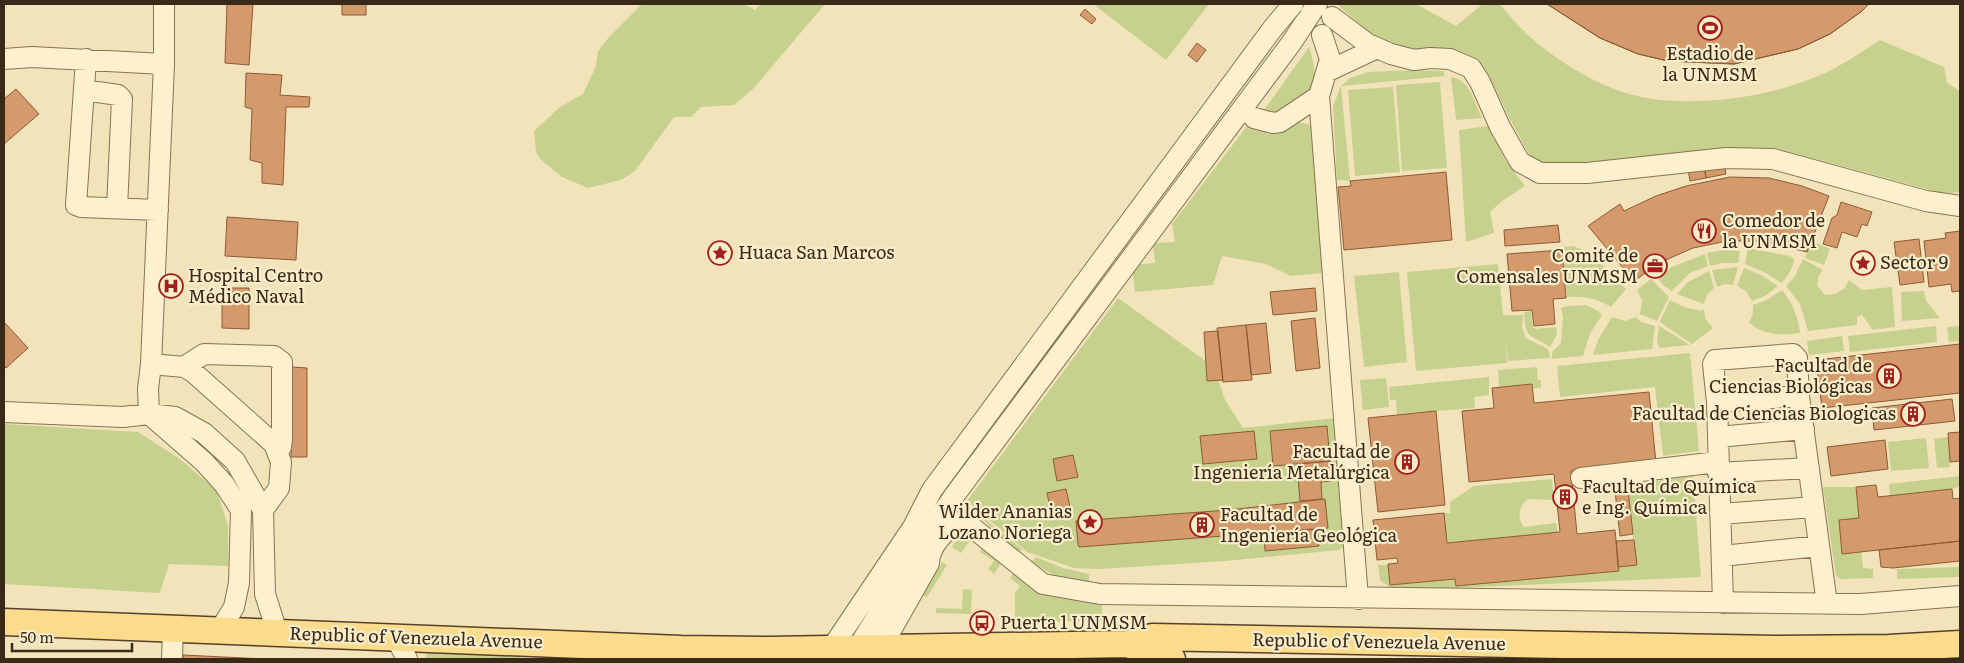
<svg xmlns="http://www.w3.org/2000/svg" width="1964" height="663" viewBox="0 0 1964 663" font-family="Literata,serif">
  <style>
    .green { fill: #c7d18e }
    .building { fill: #d49a6c; stroke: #8c5b36 }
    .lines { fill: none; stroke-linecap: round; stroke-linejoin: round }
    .minor-casing { stroke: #8a7253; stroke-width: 22 }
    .major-casing { stroke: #573f28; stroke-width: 29 }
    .minor { stroke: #fcf0ce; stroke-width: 20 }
    .major { stroke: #fbdc8d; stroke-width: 26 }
    .minor-bridge-casing { stroke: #8a7253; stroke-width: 22; stroke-linecap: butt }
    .minor-bridge { stroke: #fcf0ce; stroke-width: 20 }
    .labels { text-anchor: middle; stroke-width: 4.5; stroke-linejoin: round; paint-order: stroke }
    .poi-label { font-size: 18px; fill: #382919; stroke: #f9edca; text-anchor: start }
    .street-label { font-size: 18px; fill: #382919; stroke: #f9edca }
  </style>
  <rect width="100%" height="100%" fill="#f2e3ba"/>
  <path class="green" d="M642,4H744L755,10L761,4H825L754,88L734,105L701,107L691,117H674L635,171L621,180L588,188L562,177L540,159L536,152L534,131L560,107L583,94L596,66L598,51L609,37Z
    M1093,4H1209L1166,60Z
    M1340,4H1416L1456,26L1483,4H1499C1509,14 1517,25 1528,35C1552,57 1584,77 1614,89C1672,112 1762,100 1818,76C1840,67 1860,53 1880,40L1944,67L1947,83L1960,91V192L1945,194L1779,149L1750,148L1654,159L1550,166L1537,161L1529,154C1520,137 1510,121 1502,103C1495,89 1489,71 1477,61C1452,39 1419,57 1391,45C1372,36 1355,20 1339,6Z
    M1309,47C1324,90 1306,95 1275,118L1262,113Z
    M1418,70L1443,71L1445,76L1341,86L1350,181L1337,180L1333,106L1341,86L1350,78L1368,72Z
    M1451,77C1471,80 1474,103 1482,118L1456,120Z
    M1440,82L1447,168L1402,171L1396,85Z
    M1393,87L1400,172L1355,176L1348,90Z
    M1289,120L1311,125L1323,273L1291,276L1266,264L1222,256L1213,285L1135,292L1132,265L1155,263L1153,243L1175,242L1172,224L1251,121L1269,135Z
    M1488,126L1506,161L1525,186L1502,201L1490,212L1494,233L1466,242L1459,130Z
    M1812,241L1830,249L1824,265L1805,258Z
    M1573,246L1591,253L1626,289L1611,307C1596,298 1584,296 1567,297L1562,247Z
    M1748,248L1789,256L1794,258C1794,267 1788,276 1781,283L1766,273L1745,264Z
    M1723,250L1740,251L1738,263H1722L1710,266L1707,253Z
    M1705,254L1708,266L1690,273L1672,291L1664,286L1657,277L1672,267Z
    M1803,259L1823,270L1819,275L1817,285L1825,295L1835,294L1845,288L1848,291L1845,287L1849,280L1862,290L1892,287L1895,327L1873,330L1862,315L1857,317V325L1808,331L1800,304L1786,286L1795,276Z
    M1498,264L1503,315H1523L1522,327L1526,338L1548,349L1550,358L1508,361L1506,343L1507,363L1416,371L1407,272Z
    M1738,267L1733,285L1724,284L1717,287L1712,270Z
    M1744,268L1761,275L1778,286L1765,296L1752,301L1746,291L1737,286Z
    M1709,271L1714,288L1707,295L1704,304L1677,294L1688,282Z
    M1399,272L1407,362L1364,367L1354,276Z
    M1651,279L1669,297L1657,321L1640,314L1642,300L1637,290Z
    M1782,290C1793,304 1798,316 1800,333C1782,336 1764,335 1749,323L1753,313V305L1767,300Z
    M1924,291L1926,301L1940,318L1902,321L1901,292Z
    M1118,298L1214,367L1225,400L1243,428L1336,418L1346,544L1339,550L1225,561L1100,569L1074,568L1027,552L967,501Z
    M1670,300L1684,307L1701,311L1704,309L1705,318L1713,328L1692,344L1660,322Z
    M1586,305L1598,311L1602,315L1590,334L1583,356L1552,359V352L1561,343L1563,317L1561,308L1568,306Z
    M1531,311L1533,327L1536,329L1556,327L1557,334L1550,347C1529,333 1526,341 1524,312Z
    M1612,317L1625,321L1636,317L1641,322L1655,326L1652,349L1593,355L1598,340Z
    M1659,326L1690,345L1659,348L1657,340Z
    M1936,326L1937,342L1850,352L1848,336Z
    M1960,326V341L1949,342L1947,327Z
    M1842,336L1844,351L1809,355L1807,341Z
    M1690,353L1699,451L1663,456L1655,387L1560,397L1557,366Z
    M1537,367L1538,380H1541V388L1532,389V384L1499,387L1498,370Z
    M1489,377V395L1474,397L1475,408L1397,414L1396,400H1390L1389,387Z
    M1386,378L1389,407L1363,410L1360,380Z
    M4,424L138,432L180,459L217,491L228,526V566L169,564L160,593L4,584Z
    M1948,437L1950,467L1937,468L1934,439Z
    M1926,438L1929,468L1891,471L1888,442Z
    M1693,476L1701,577L1456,588H1391L1380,580L1378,565H1388L1390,585L1455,579L1456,586L1619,571L1618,567L1636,565L1627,485Z
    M1960,476V486L1952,489L1890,496L1889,484Z
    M1552,479L1554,500L1528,499C1519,506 1516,517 1524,527L1556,523L1558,533L1447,543L1444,513H1450V502L1474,486Z
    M1823,487H1856L1859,518L1839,520L1842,554L1861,552L1863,568L1873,569V578L1841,579L1836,576Z
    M974,511H975L1022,549L1018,553Z
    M961,532H965L972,538L961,553L952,547Z
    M982,548L1002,562L994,574L988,569L994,561L980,552Z
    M1036,557L1063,568L1089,574V584L1057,577L1031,562Z
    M942,562L947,565L927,597L922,595Z
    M1960,567V577L1897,579V569Z
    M1014,572L1074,599L1102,604V621L1015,622V593L1020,586L1010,578Z
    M963,589L972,590L971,614L936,613V608L962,609Z
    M427,644L520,649L519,659H426Z"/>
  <path class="building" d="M227,4H253L249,65L225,63Z
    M342,4H366V15H342Z
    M1547,4H1869L1862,11L1830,34L1798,49L1734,64L1668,61L1638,54L1600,38Z
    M1547,4H1869L1862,11L1830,34L1798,49L1734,64L1668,61L1638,54L1600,38Z
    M1085,9L1096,19L1092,24L1080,15Z
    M1197,43L1206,50L1197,62L1188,55Z
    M246,73L282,75L280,95L310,97L309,107H286L283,185L262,183V163L250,160L252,109L245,107Z
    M16,89L39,114L4,144V99Z
    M1724,163L1726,174L1706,178L1704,167Z
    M1704,167L1706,178L1690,181L1688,169Z
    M1446,172L1452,240L1344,250L1338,187L1351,186L1350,181Z
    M1730,177L1769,178L1802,186L1829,196L1807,252L1761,241H1727L1693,248L1661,262L1634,281L1588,226L1620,204L1624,211L1656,196L1686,186Z
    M1841,202L1872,212L1867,226L1862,224L1857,237L1842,232L1837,248L1823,244L1832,218L1837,215Z
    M227,217L298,222L296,260L225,256Z
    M1558,225L1560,242L1505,246L1504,230Z
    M1960,231V291L1952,292L1951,284L1929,287L1924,241L1946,238L1945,233Z
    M1919,239L1924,282L1900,285L1894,242Z
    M1562,250L1566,298L1553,299L1555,324L1534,326L1532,310L1512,311L1507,254Z
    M222,288H249V329L222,328Z
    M1315,288L1317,311L1273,315L1270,292Z
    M1315,318L1320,368L1296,371L1291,321Z
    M4,322L28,348L6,368L4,366Z
    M1266,323L1271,373L1251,375L1246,325Z
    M1246,325L1252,380L1223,382L1217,328Z
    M1218,331L1223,380L1207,381L1204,332Z
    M1960,344V393L1822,408L1816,360Z
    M292,367L307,368V457H291Z
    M1532,384L1534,403L1649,392L1656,463L1571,471L1577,534L1615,530L1619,571L1456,586L1455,579L1390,585L1388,564L1398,563L1397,558L1377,560L1373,520L1444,513L1447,543L1560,532L1554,474L1469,482L1462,411L1494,408L1492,388Z
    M1952,399L1955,421L1874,430L1872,408Z
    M1436,411L1445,505L1378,512L1368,418Z
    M1327,426L1330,461L1273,466L1270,431Z
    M1254,431L1257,459L1203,464L1200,436Z
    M1960,432V461L1950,462L1948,433Z
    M1885,440L1888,469L1831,476L1827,447Z
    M1073,455L1078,477L1057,481L1053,459Z
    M1330,461L1331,481L1321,482L1322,499L1300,501L1297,464Z
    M1876,485L1878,497L1952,489L1953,499L1960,498V541L1842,554L1839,520L1859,518L1856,487Z
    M1066,489L1071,512L1052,516L1047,493Z
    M1628,489L1633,534L1620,536L1615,491Z
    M1325,499L1328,528L1079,547L1078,544L1076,521L1229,510Z
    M1318,529L1319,546L1265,551L1264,534Z
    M1634,540L1637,565L1618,567L1616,541Z
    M1960,541V561L1893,568L1881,567L1879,550Z
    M183,655L264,659H183Z"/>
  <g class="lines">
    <g class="minor-casing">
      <path id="minor" d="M164,4V64L151,364L148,389L149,414L204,462L224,484L241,510L239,583L234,607L220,630
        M1332,17L1368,44L1391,54L1414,60L1430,58L1450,59L1471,68L1480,82L1500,127L1520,162L1540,173H1587L1726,158L1773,159L1926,201L1960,206
        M1322,35L1330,59L1319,96L1358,599
        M4,59L32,57L164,64
        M86,59L76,205L81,207L158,210
        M1326,72L1377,48
        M84,90L118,95L122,99L117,208
        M1254,118L1273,123L1280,122L1319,96
        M151,364L184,367L193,372L274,444L281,462L279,488L263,510
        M184,367L204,354L274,356L282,362V439L281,447L278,452
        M1717,402L1799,396
        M4,412L123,417L149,414L175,417L204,433L235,461L263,510L265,594L277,632
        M1718,437L1804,429
        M1718,473L1809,468
        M1581,478L1718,462
        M1720,514L1814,507
        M1722,556L1819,546
        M1723,603L1717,402L1713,364L1715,360L1793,354L1797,358L1799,396L1827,604
        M396,638L407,659
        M881,648L929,563C930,545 945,530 960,522L968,524L1043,584L1100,594L1861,604L1960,596
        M831,649L913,527L932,490L1273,28
        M857,649L926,537L954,496L1292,42L1317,4
        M172,659L173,628"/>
    </g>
    <g class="major-casing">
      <path id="major" d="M4,622L681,649L770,650L1128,644L1152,637L1775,649L1889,648L1960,644
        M1128,644L1149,653L1172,659"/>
    </g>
    <use href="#minor" class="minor"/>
    <use href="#major" class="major"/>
    <g class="minor-bridge-casing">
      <path id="minor-bridge" d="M1273,28L1293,4"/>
    </g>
    <use href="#minor-bridge" class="minor-bridge"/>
  </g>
  <defs>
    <g id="stadium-ring" transform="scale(1.25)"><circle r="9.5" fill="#f9edca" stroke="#9f201d" stroke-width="1.5"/><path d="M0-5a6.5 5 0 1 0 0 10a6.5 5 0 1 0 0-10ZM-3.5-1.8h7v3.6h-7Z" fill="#9f201d"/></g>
    <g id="restaurant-ring" transform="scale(1.25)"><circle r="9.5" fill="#f9edca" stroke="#9f201d" stroke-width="1.5"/><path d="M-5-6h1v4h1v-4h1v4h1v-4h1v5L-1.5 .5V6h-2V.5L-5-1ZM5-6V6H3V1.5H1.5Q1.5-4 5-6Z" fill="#9f201d"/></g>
    <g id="sight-ring" transform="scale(1.25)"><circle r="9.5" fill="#f9edca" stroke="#9f201d" stroke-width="1.5"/><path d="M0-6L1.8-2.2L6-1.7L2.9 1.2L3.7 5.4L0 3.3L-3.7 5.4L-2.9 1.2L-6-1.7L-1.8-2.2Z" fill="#9f201d"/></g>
    <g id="office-ring" transform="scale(1.25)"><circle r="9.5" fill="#f9edca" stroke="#9f201d" stroke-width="1.5"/><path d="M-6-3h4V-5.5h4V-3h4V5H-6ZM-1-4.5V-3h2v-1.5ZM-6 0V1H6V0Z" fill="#9f201d"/></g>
    <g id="hospital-ring" transform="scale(1.25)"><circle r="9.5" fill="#f9edca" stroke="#9f201d" stroke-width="1.5"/><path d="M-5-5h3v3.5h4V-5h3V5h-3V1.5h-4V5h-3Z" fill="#9f201d"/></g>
    <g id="building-ring" transform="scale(1.25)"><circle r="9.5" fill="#f9edca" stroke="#9f201d" stroke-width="1.5"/><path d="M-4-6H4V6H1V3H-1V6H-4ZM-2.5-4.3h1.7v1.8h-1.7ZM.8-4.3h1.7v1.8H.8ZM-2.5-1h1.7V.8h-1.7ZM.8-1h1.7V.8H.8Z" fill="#9f201d"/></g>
    <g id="bus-ring" transform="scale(1.25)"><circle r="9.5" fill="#f9edca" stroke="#9f201d" stroke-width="1.5"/><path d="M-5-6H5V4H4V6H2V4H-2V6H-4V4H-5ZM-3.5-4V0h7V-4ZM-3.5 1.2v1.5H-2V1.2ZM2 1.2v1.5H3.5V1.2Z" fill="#9f201d"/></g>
  </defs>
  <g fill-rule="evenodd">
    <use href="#stadium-ring" x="1710" y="28"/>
    <use href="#restaurant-ring" x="1704" y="231"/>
    <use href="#sight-ring" x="720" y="253"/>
    <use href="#sight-ring" x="1863" y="263"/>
    <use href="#office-ring" x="1655" y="266"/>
    <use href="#hospital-ring" x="171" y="286"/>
    <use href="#building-ring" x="1889" y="376"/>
    <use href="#building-ring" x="1913" y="414"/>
    <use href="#building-ring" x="1407" y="462"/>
    <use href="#building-ring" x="1565" y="497"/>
    <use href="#sight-ring" x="1090" y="522"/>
    <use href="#building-ring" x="1202" y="525"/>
    <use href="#bus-ring" x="982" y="623"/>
  </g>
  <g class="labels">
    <g class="poi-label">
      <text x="1710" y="60" text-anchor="middle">Estadio de<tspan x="1710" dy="21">la UNMSM</tspan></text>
      <text x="1722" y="227">Comedor de<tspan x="1722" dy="21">la UNMSM</tspan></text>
      <text x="738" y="259">Huaca San Marcos</text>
      <text x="1638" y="262" text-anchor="end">Comité de<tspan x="1638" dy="21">Comensales UNMSM</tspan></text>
      <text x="1880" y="269">Sector 9</text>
      <text x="188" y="282">Hospital Centro<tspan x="188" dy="21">Médico Naval</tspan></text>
      <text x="1872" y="372" text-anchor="end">Facultad de<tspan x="1872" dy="21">Ciencias Biológicas</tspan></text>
      <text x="1896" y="420" text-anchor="end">Facultad de Ciencias Biologicas</text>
      <text x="1390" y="458" text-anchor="end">Facultad de<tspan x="1390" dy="21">Ingeniería Metalúrgica</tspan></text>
      <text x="1582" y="493">Facultad de Química<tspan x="1582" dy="21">e Ing. Química</tspan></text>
      <text x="1072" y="518" text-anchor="end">Wilder Ananias<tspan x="1072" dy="21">Lozano Noriega</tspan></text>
      <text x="1220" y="521">Facultad de<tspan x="1220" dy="21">Ingeniería Geológica</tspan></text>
      <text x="1000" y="629">Puerta 1 UNMSM</text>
    </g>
    <g class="street-label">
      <text transform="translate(416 638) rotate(2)" y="6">Republic of Venezuela Avenue</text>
      <text transform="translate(1379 642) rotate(1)" y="6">Republic of Venezuela Avenue</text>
    </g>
  </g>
  <rect width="1964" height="663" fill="none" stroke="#382919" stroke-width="10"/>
  <path d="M12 643v8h120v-8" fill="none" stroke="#382919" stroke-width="2.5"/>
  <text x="20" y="643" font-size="15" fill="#382919" stroke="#f9edca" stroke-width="4" paint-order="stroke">50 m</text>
</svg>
